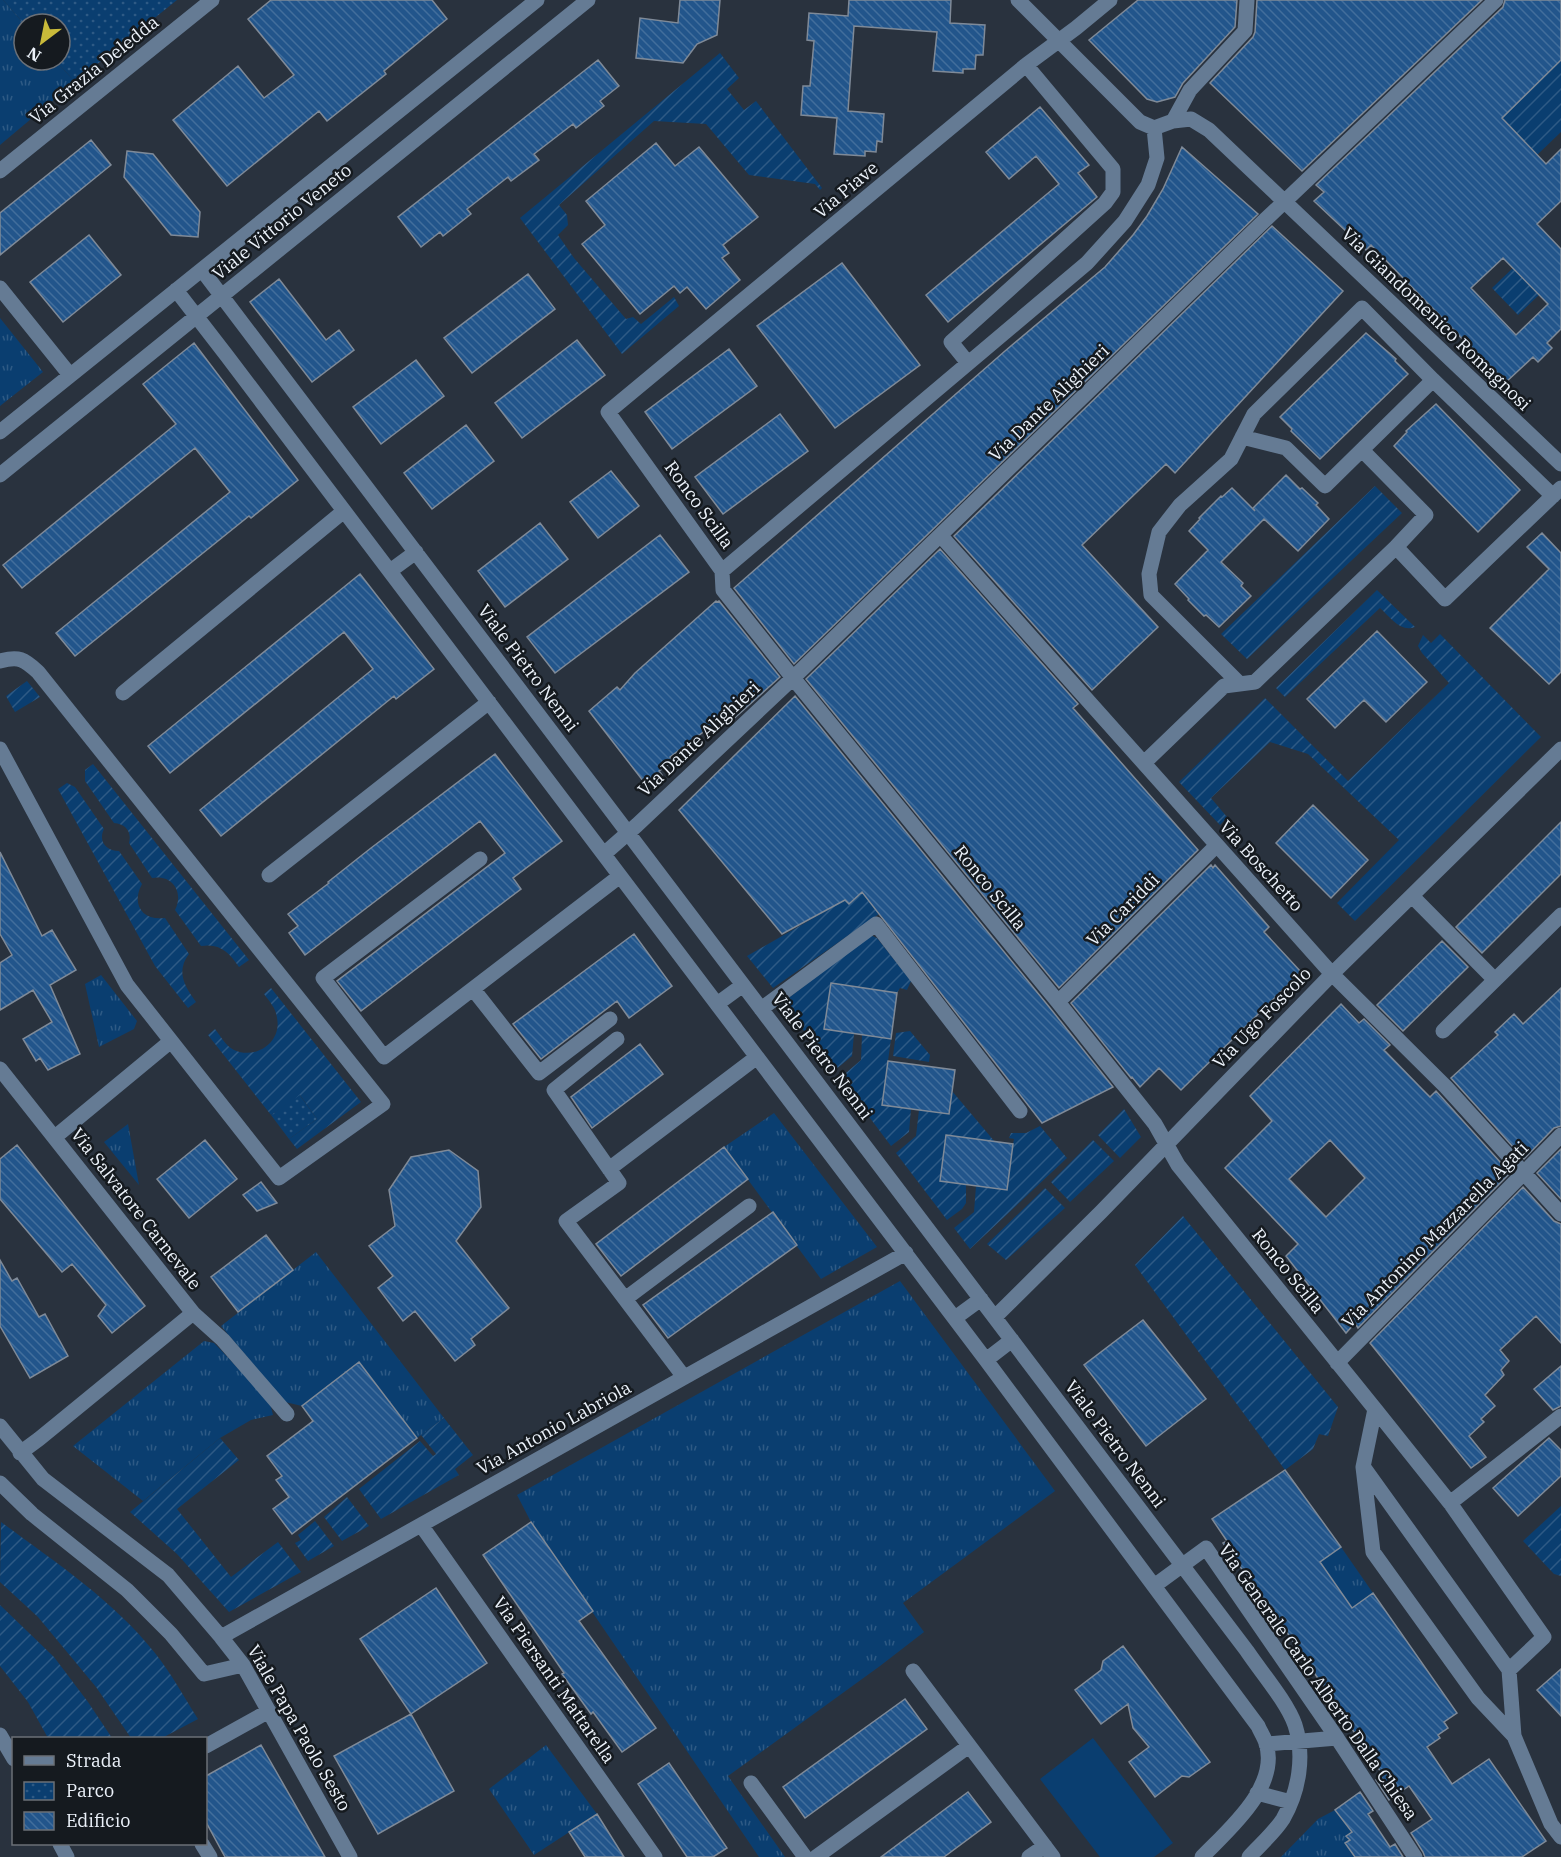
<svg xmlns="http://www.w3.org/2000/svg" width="1561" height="1857" viewBox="0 0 1561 1857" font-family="'IBM Plex Serif',serif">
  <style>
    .grass { fill: url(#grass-tufts) }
    .park { fill: url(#park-dots) }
    .garden { fill: url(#garden-furrows) }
    .pitch { fill: #0a3e70 }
    .building { fill: url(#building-back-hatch); stroke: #7f8a98; stroke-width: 1.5; fill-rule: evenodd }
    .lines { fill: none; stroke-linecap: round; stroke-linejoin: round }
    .minor { stroke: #657b94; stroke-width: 15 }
    .labels { text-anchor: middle; stroke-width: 5; stroke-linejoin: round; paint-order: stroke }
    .street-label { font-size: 18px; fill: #ecf2fa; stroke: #151a1f }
  </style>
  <defs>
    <pattern id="grass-tufts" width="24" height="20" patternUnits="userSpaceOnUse" patternTransform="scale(1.5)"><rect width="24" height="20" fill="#0a3e70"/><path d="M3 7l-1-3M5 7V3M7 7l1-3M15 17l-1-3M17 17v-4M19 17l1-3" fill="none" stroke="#2e5a85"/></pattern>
    <pattern id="park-dots" width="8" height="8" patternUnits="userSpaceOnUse" patternTransform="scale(1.5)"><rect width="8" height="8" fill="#0a3e70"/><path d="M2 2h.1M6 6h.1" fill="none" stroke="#2e5a85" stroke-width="1.8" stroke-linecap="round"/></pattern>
    <pattern id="garden-furrows" width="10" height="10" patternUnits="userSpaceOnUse" patternTransform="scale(1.5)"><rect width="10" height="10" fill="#0a3e70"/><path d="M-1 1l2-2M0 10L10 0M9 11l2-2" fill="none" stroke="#2e5a85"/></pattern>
    <pattern id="building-back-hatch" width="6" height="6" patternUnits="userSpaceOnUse" patternTransform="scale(1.5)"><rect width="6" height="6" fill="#22558b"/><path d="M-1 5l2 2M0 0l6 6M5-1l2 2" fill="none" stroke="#426e9c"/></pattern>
  </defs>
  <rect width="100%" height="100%" fill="#29323e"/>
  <path class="grass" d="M0,0H3L24,24V60H55L75,82L0,145Z
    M0,318L43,372L0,406Z
    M101,975L137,1021L134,1029L99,1047L85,984Z
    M774,1113L877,1247L821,1279L724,1147Z
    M128,1124L139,1185L104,1142Z
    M316,1252L444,1418L417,1438L359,1362L302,1406L285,1402L221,1326Z
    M900,1281L1055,1491L903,1603L924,1632L880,1666L728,1776L785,1857H759L531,1522L517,1495Z
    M204,1341L214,1343L221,1350L270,1403L273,1415L251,1420L220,1438L143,1501L73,1446Z
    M1341,1547L1373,1593L1352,1608L1333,1582L1277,1619L1265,1600Z
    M546,1745L597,1814L534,1855L489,1789Z
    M1335,1810L1352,1832L1347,1836L1350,1840L1345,1843L1355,1857H1281L1318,1819Z"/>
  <path class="park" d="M3,0H177L75,82L55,60H60V24H24Z
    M299,1094L317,1119L289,1139L271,1115Z"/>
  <path class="garden" d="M720,53L739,78L727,89L744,110L756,101L822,188L820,190L815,184L749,175L706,124L654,121L559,205L567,215L568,225L558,235L574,258L626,319L633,317L641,324L674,297L679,306L622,354L520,218Z
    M1561,60V132L1537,155L1502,118Z
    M1513,268L1539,295L1518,315L1492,288Z
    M1375,486L1402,513L1247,659L1221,634Z
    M1377,590L1415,627C1401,633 1390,617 1380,608L1285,697L1276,688Z
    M1440,634L1541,737L1355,921L1337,903L1399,840L1308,754L1270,742L1211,798L1227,817L1220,825L1179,782L1265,698L1348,781L1449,683L1422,653L1418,646L1423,635L1431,643Z
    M27,681L40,697L15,712L6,696Z
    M93,764L249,960L239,967C229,952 220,943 201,946L175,910C184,893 173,874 152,878L129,843C132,832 126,824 114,823L85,781V770Z
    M67,783L75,787L104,829C98,841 106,851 119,851L142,884C131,904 142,921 165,918L189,954C176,971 184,986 196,1002L188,1008L155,966L58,789Z
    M862,892L879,914L773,988L747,956L845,900L849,904Z
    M870,935L877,938L911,981L907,990L900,988L897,993L831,983L825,1029L854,1034L852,1056L835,1070L782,1003Z
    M271,988L361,1102L297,1149L289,1139L317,1119L300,1095L271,1115L208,1035L215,1029C221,1037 226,1046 234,1050C256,1060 282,1042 277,1018C276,1008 269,1001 264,994Z
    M910,1031L930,1055L929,1062L893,1056L896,1033Z
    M862,1035L891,1039L882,1105L911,1109L909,1132L891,1146L840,1078L861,1060Z
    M952,1091L995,1142L966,1184V1203L962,1209L947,1220L896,1153L916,1136L919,1110L949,1114Z
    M1124,1109L1141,1137L1120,1158L1098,1135Z
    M1040,1126L1067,1158L970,1249L954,1228L974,1212L976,1186L1013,1144L1014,1139L1009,1138L1011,1133H1026Z
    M1093,1140L1114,1161L1070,1202L1051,1182Z
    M1045,1188L1065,1208L1006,1260L987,1244Z
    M1183,1216L1338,1407L1328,1436L1319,1434L1313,1449L1285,1470L1135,1265Z
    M444,1418L473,1455L455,1469L459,1475L381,1519L359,1489L420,1441L433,1456L436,1454L421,1435Z
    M220,1438L239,1460L177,1509L231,1577L278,1542L301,1572L229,1612L177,1554L130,1512Z
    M347,1497L369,1526L342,1541L324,1517Z
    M1561,1506V1576L1554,1574L1523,1541Z
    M315,1521L334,1546L308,1561L295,1543L301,1540L298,1535Z
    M1,1522C55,1562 113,1600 155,1653C171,1673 184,1697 198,1719L162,1738H131L96,1687L38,1617L0,1582Z
    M0,1605L54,1657L88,1702L112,1738H48L28,1702L0,1666Z"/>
  <path class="pitch" d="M1093,1738L1173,1843L1154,1857H1100L1040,1779Z"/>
  <path class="building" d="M271,0H432L447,19L384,71L386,74L327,121L319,111L227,186L173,120L238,66L264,98L294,75L248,19Z
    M680,0H720L717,35L697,44L683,63L636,58L640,18L678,23Z
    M849,0H951L950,23L985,25L983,55H976L975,69H963V73L933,71L937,32L854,26L848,111L884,114L882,142L877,141L876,152L865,151V156L834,154L837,118L801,115L803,86H810L814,41L807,40L809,13L848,16Z
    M1138,0H1237L1235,27L1183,83L1175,97L1157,102L1147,99L1089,40Z
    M1257,0H1482L1302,171L1210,83L1253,37L1255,32Z
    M1505,0H1561V60L1502,118L1546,164L1561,149V201L1537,224L1561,249V329L1547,343L1552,348L1538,362L1533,357L1505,383L1371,245L1366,250L1314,201L1324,192L1316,185L1503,7ZM1503,258L1548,304L1516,335L1471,288Z
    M598,60L619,86L600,101L604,106L576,128L573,124L534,154L539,160L511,181L508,177L467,209L471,214L443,236L440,232L421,247L398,217Z
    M1040,107L1089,165L1078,173L1097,197L948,322L926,295L1059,184L1036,156L1009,179L986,152Z
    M91,140L111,165L0,255V213Z
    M656,143L675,166L699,147L758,217L723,245L729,253L722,258L740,280L706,309L687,287L680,293L674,286L640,314L582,244L605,225L586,201Z
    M1182,147L1258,214L794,664L734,588L1005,351L1105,267L1133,235L1147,216L1163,189Z
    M127,151L153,154L200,212L198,237L171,235L124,177Z
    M1272,226L1343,291L1175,473L1166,464L1082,545L1158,627L1092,690L954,536Z
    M89,235L121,275L63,322L30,282Z
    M842,263L920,365L835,428L757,326Z
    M528,274L555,309L472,373L444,338Z
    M279,279L326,340L339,330L354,350L312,382L250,302Z
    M1366,333L1396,359L1395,361L1408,374L1320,459L1291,431L1292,429L1280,417Z
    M577,340L605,375L522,438L495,403Z
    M194,343L298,480L251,518L249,516L75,656L56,633L230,492L195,448L22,588L3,565L176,424L143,384Z
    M729,349L757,386L672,449L645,412Z
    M416,360L444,396L381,444L353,407Z
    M1436,404L1520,490L1478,532L1394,446L1407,432L1406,431Z
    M780,414L808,451L723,514L695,477Z
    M466,425L494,461L432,509L404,473Z
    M611,471L639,506L598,538L570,502Z
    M1286,475L1300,489L1302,488L1318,503L1316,505L1329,519L1298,551L1264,519L1221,562L1243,583L1241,586L1251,596L1219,627L1206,615L1204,616L1188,600L1189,599L1175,584L1208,550L1189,531L1200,519L1199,518L1221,496L1222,497L1232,488L1255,511L1253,508Z
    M540,523L568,559L505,607L478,571Z
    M1542,533L1561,553V672L1549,684L1490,628L1549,569L1527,547Z
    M660,535L689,572L555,673L527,637Z
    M940,549L1078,704L1073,708L1198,850L1059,988L806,679Z
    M360,574L434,669L396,699L394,696L221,836L200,810L373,669L344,632L170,773L148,746Z
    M716,601L717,602L719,601L780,677L729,723L711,735L706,730L670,757L674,761L659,771L662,775L647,786L589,711L617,687L620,690L635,673Z
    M1377,631L1427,682L1386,722L1364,700L1335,728L1307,699Z
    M795,696L1050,1008L1113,1087L1042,1123L862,892L849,904L845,900L782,934L679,810Z
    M495,754L562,841L513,878L521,889L361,1011L337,981L505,853L480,821L305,955L289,933L298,926L288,914L329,883L328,882L371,848Z
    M1313,805L1368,860L1331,898L1276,843Z
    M1561,822V874L1482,953L1456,927Z
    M0,852L42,936L52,930L76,970L50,985L80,1054L48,1070L40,1058L36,1061L23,1039L52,1022L33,990L0,1010V963L12,955L0,934Z
    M1211,865L1213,868L1215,865L1269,927L1264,932L1301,972L1181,1090L1159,1068L1140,1087L1132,1077L1131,1078L1071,1003Z
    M634,934L672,986L629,1018L617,1001L541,1059L513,1024Z
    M1442,941L1468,967L1403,1031L1377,1005Z
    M831,983L897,993L891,1039L824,1029Z
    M1561,988V1126L1554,1128L1524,1159L1451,1078L1498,1035L1495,1032L1514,1014L1523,1024Z
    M1341,1004L1359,1023L1364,1019L1390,1045L1384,1050L1422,1089L1430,1097L1436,1091L1510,1173L1358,1328L1355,1323L1346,1333L1286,1256L1298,1244L1225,1168L1272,1121L1250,1096ZM1330,1140L1365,1178L1326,1217L1289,1179Z
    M640,1044L663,1074L592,1128L571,1097Z
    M888,1061L955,1070L949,1114L882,1105Z
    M946,1135L1013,1144L1007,1190L940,1181Z
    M205,1140L237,1179L189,1218L157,1179Z
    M17,1145L145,1306L112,1333L98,1316L106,1305L72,1264L62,1272L0,1199V1159Z
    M724,1147L748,1179L621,1276L596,1244Z
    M1561,1149V1199L1537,1173Z
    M449,1150L478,1171L481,1207L456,1241L509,1308L471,1339L475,1345L455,1361L415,1311L403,1321L378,1288L393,1276L369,1246L395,1226L389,1190L411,1157Z
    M261,1182L277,1203L257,1211L243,1195Z
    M1523,1187L1554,1221L1561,1224V1343L1536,1316L1500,1350L1509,1361L1501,1370L1504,1375L1485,1395L1495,1406L1481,1419L1484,1422L1469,1436L1486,1457L1471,1468L1370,1343Z
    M773,1212L797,1245L668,1338L643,1305Z
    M266,1235L293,1270L238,1312L211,1277Z
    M0,1260L12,1281L17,1278L39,1317L45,1314L68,1356L30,1378L0,1326Z
    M1143,1320L1206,1399L1146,1446L1084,1365Z
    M359,1362L417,1438L292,1534L273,1509L289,1497L276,1480L282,1476L267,1456L313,1421L302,1406Z
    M1561,1366V1406L1553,1410L1534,1389Z
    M1549,1438L1561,1450V1476L1518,1516L1493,1488Z
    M1285,1470L1341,1547L1320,1562L1352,1608L1373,1593L1457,1713L1444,1722L1448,1728L1438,1735L1440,1738L1427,1747L1452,1784L1489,1759L1546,1841L1522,1857H1425L1423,1852L1411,1833L1432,1819L1409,1786L1389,1800L1376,1780L1383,1775L1278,1619L1223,1543L1227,1541L1212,1519Z
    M531,1522L593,1611L579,1621L656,1728L622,1752L593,1712L591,1714L562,1674L564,1673L483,1555Z
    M436,1588L487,1663L411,1714L454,1791L378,1834L334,1756L411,1714L360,1639Z
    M1123,1646L1210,1762L1189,1777L1182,1776L1155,1797L1129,1762L1149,1747L1133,1728L1128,1704L1101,1724L1075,1690L1101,1670L1103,1661Z
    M1561,1669V1716L1537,1690Z
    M905,1699L927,1729L805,1818L783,1787Z
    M261,1745L325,1857H225L206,1822V1776Z
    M669,1763L727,1848L713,1857H687L638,1784Z
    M968,1792L991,1822L944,1857H881Z
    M1360,1792L1373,1811L1368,1814L1390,1847L1395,1844L1403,1857H1355L1345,1843L1350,1840L1346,1836L1352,1832L1335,1810Z
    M597,1814L624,1857H585L569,1832Z"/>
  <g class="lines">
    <path class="minor" d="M1018,0L1140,122L1154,128L1173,121L1191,119L1209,130L1561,464
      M1110,0L1076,28L1026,65L608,412L722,571L723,590L793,678L1058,1002L1155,1124L1178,1165L1375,1409L1363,1467L1373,1552L1478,1698L1514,1736L1551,1824L1561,1837
      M1173,121L1190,90L1245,31L1247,0
      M0,171L212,0
      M202,270L1247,1651C1261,1672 1287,1702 1295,1725C1305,1756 1299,1791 1283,1819C1274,1833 1260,1845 1249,1857
      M0,288L70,375
      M176,290L227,356L986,1360L1258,1726C1260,1731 1264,1737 1266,1743C1280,1787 1228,1830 1202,1857
      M968,363L951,342L1105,203L1113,192V169L1026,65
      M0,432L537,0
      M1242,437L1286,448L1325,486L1433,380
      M1362,450L1426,515L1396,547
      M0,475L588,0
      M941,536L1332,974L1446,1087L1561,1214
      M390,571L416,552
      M722,571L1087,263L1125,221L1148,185L1157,158L1154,128
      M0,661C19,656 24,659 38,672L383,1104L279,1178L127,985L0,749
      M1240,684L1151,595L1149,574L1159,532L1180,505L1231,459L1254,414L1362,308L1433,380L1553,496
      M123,693L344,511
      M1144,763L1224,686L1255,682L1396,547L1445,599L1561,488
      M604,854L637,825L793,678L1265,220L1496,0
      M480,859L323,978L384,1057L620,876
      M269,875L489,702
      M1412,896L1495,980
      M473,989L539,1073L610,1019
      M1058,1002L1216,846
      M717,1004L743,985
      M761,1009L876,924L1020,1111
      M1443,1031L1561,915
      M617,1039L554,1090L619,1183L566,1221L684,1377
      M0,1069L193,1313L39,1439L20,1453
      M55,1137L171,1041
      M609,1169L757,1057
      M625,1299L749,1206
      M193,1313L223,1340L287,1414
      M995,1317L1101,1212L1332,974L1561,749
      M955,1318L981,1299
      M986,1360L1012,1340
      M1337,1363L1561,1135
      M0,1426L43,1479L168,1575L221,1637L243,1665L350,1857
      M1365,1469L1509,1670L1544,1637L1450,1503L1375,1409
      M0,1483L32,1514L127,1590L171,1634L204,1674L243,1665
      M1450,1503L1561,1416
      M421,1525L655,1857
      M1154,1586L1206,1548L1337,1738L1415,1857
      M221,1637L906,1253
      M1509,1670L1514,1736
      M913,1671L1053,1857
      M0,1735L14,1759
      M1266,1744L1337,1738
      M206,1746L269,1711
      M751,1783L805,1857
      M1257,1793L1291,1802
      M60,1844L67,1857
      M202,1844L210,1857
      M816,1857L969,1746
      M1029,1857L1045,1846"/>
  </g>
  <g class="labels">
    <g class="street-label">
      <text transform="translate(94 70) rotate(-39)" y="6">Via Grazia Deledda</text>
      <text transform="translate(846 190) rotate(-40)" y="6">Via Piave</text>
      <text transform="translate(282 222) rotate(-39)" y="6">Viale Vittorio Veneto</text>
      <text transform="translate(1436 319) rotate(44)" y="6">Via Giandomenico Romagnosi</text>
      <text transform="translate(1049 403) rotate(-44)" y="6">Via Dante Alighieri</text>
      <text transform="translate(699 505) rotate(54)" y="6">Ronco Scilla</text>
      <text transform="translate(528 668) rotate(53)" y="6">Viale Pietro Nenni</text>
      <text transform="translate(699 739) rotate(-43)" y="6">Via Dante Alighieri</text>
      <text transform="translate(1261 866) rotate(48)" y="6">Via Boschetto</text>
      <text transform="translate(990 888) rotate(51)" y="6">Ronco Scilla</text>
      <text transform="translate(1123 910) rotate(-45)" y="6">Via Cariddi</text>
      <text transform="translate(1262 1018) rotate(-46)" y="6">Via Ugo Foscolo</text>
      <text transform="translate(822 1056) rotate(53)" y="6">Viale Pietro Nenni</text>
      <text transform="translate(136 1209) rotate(52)" y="6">Via Salvatore Carnevale</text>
      <text transform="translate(1435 1235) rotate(-45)" y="6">Via Antonino Mazzarella Agati</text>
      <text transform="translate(1288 1271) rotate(51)" y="6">Ronco Scilla</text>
      <text transform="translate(554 1428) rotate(-29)" y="6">Via Antonio Labriola</text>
      <text transform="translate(1115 1444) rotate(53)" y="6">Viale Pietro Nenni</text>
      <text transform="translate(554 1680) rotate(55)" y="6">Via Piersanti Mattarella</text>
      <text transform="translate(1318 1682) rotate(55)" y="6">Via Generale Carlo Alberto Dalla Chiesa</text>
      <text transform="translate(299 1728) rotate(60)" y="6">Viale Papa Paolo Sesto</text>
    </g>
  </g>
  <rect x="12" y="1737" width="195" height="108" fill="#151a1f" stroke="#6b7077" stroke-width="1.5"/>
  <rect x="24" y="1756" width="30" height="9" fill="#657b94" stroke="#6b7077" stroke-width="1.5"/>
  <text x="66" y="1767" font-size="18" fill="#ecf2fa">Strada</text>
  <rect x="24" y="1782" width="30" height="18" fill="url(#park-dots)" stroke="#6b7077" stroke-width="1.5"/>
  <text x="66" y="1797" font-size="18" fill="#ecf2fa">Parco</text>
  <rect x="24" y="1812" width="30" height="18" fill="url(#building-back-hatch)" stroke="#6b7077" stroke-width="1.5"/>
  <text x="66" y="1827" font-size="18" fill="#ecf2fa">Edificio</text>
  <g transform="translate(42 42) rotate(212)"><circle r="28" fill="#151a1f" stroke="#6b7077" stroke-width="1.5"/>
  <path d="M0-4.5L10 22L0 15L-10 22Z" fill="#c9ba3a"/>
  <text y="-9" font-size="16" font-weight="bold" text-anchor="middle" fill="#ecf2fa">N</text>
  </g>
</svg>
